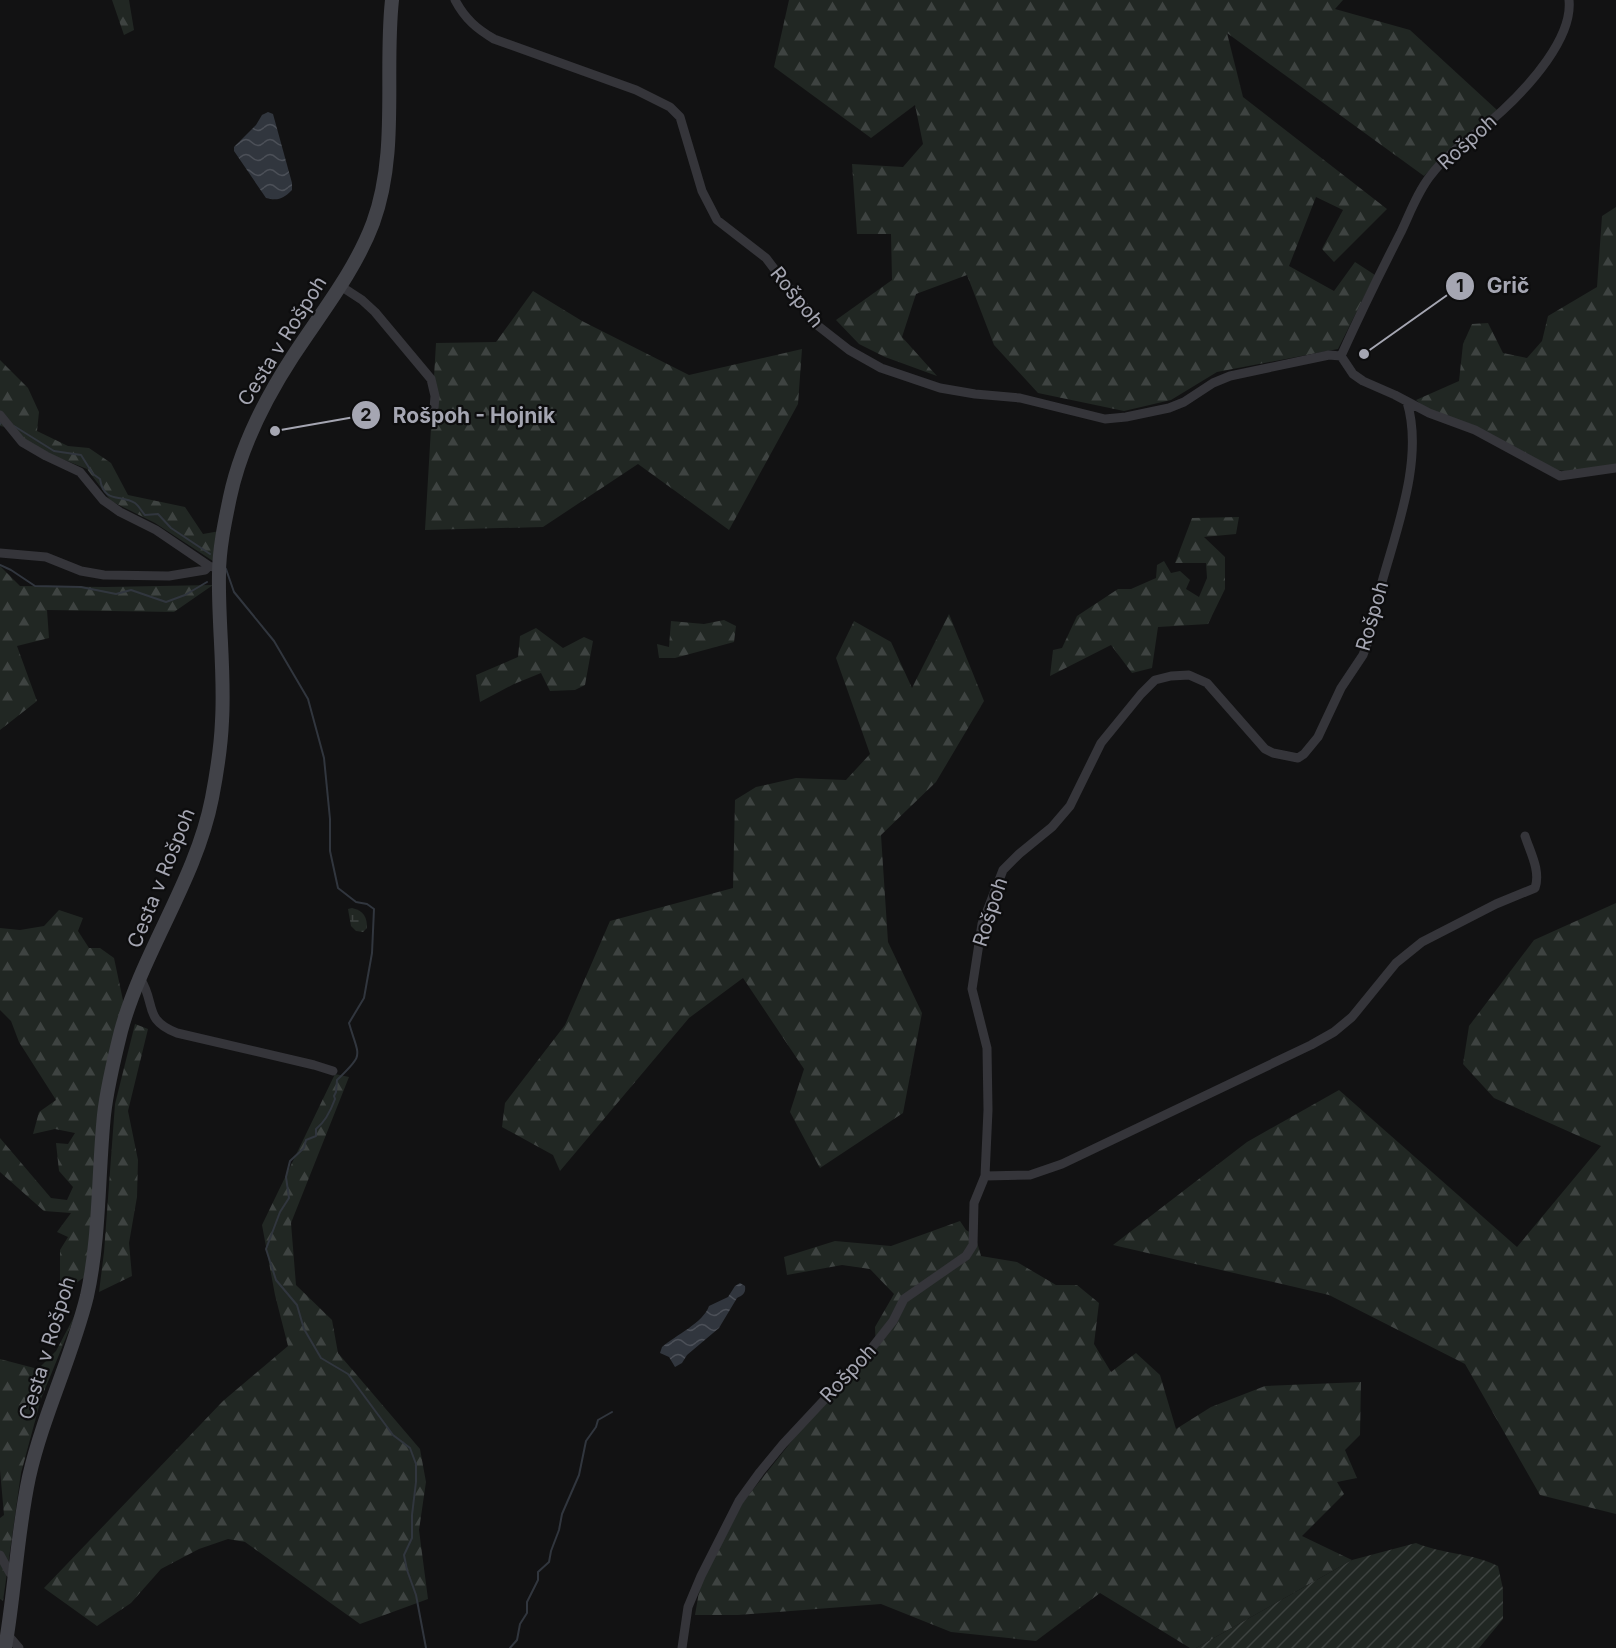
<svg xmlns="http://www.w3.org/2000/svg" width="1616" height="1648" viewBox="0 0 1616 1648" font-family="Inter,sans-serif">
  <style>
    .forest { fill: url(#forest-firs) }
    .wetland { fill: url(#wetland-marsh) }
    .garden { fill: url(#garden-furrows) }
    .water { fill: url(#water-waves) }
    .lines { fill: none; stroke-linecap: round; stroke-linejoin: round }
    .stream { stroke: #31363e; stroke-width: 2 }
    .street { stroke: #35353a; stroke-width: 9 }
    .secondary { stroke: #414248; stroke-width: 14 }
    .labels { text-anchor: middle; stroke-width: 4.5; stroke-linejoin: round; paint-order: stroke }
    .street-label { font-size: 20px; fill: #a5a6b2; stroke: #0d0d0e }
    .leader { fill: none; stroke: #a5a6b2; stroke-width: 2 }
    .callout-dot { fill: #a5a6b2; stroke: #0d0d0e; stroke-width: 2 }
    .mark-label { font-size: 18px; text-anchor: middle; font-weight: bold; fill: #111 }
    .callout-label { font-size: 21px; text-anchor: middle; font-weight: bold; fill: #a5a6b2; stroke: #0d0d0e; stroke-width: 4.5; stroke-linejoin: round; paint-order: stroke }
  </style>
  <defs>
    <pattern id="forest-firs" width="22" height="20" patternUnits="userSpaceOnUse" patternTransform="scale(1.5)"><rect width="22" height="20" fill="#212723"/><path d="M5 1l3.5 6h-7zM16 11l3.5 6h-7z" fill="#3e4341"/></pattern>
    <pattern id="wetland-marsh" width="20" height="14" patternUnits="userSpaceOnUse" patternTransform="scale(1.5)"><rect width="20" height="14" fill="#212723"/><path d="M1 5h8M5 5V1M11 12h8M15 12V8" fill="none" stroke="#3e4341"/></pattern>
    <pattern id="garden-furrows" width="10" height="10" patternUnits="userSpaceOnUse" patternTransform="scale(1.5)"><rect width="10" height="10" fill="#212723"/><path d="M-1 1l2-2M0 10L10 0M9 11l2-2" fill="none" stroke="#3e4341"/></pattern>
    <pattern id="water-waves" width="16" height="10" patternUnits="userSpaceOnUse" patternTransform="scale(1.5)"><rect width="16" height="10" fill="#31363e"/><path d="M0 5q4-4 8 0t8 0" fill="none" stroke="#4c5058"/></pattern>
  </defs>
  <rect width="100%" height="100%" fill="#121213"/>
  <path class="forest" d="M112,0H129L134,30L124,35Z
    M789,0H1343L1335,9L1410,30L1497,110L1458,141L1424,176L1227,33L1243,97L1387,209L1334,262L1322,249L1343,210L1316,197L1289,266L1334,291L1355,262L1375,275L1338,349L1217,372L1171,400L1124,411L1038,393L994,345L967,275L916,294L902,337L937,376L885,357L859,344L836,320L892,280L891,234H857L852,164L903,167L923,144L915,105L871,138L774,67Z
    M1616,207V465L1573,472L1549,469L1428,410L1416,400L1459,381L1463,344L1472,324L1488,323L1503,353L1527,358L1542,341L1548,316L1597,287L1602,216Z
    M533,291L582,321L689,375L802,349L798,404L729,530L638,464L543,527L425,530L436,343L496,342Z
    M0,360L28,388L39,412L37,431L68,446L89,448L111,463L128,495L185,507L203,534L220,531L216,563L155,523L111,501L87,469L52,455L21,437L15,429L0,426Z
    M1239,517L1236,534L1204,537L1225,557V589L1208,624L1158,627L1152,668L1132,673L1111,645L1050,676L1053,650L1062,648L1077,616L1118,589H1131L1156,578L1157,565L1164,561L1171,573L1180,571L1190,580L1186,589L1199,597L1207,578L1206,563H1175L1192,518Z
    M0,566L20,586L106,587L213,585L174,612L47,610L49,638L17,646L37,701L0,730Z
    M949,614L984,701L936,782L881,835L888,942L922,1013L903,1113L820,1168L790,1112L804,1069L743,978L689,1018L560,1171L553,1155L502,1127L505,1103L565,1025L610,921L733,888L735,800L756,787L796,778L846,780L870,754L836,658L854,621L891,642L912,688Z
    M724,620L736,626L734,642L675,658H659L657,644L669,647L671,621L704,624Z
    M536,628L563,648L584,637L593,641L585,685L575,690L550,691L541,673L514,684L480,702L476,675L518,657L520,636Z
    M1616,903V1514L1540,1495L1465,1364L1329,1295L1113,1245L1247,1142L1339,1090L1517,1247L1601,1146L1494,1098L1463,1064L1469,1026L1534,940Z
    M59,910L83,918L78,931L89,948H100L114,958L124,1005L86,1276L72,1286L60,1282V1250L68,1237L57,1232L71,1213L44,1211L0,1172V1138L51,1198L67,1200L73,1187L59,1171L56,1143L68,1144L75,1133L55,1129L33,1134L39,1112L56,1100L19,1042L11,1021L0,1010V928L20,930L44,926Z
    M135,1024L148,1029L128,1111L138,1160L137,1197L129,1243L132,1276L99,1292L104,1252L115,1104Z
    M335,1074L349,1077L291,1223L296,1285L332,1320L338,1353L420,1449L426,1482L419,1530L428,1599L360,1624L245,1542L228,1539L199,1549L161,1569L131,1603L97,1626L44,1588L223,1401L288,1346L275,1295L262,1225Z
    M960,1221L966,1230L975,1235L981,1256L1017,1262L1056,1285H1077L1099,1303L1094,1344L1111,1372L1136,1353L1160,1375L1176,1429L1211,1407L1265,1386L1361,1382L1360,1435L1345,1450L1357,1478L1337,1482L1344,1494L1302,1536L1352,1560L1196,1648H1190L1100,1593L1036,1641L951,1632L881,1604L738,1615H695L700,1586L743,1502L827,1397L876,1352L875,1327L894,1294L870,1269L842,1265L787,1275L784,1257L835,1241L891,1246Z
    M76,1313L41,1399L21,1473L3,1601L0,1599V1518L4,1515L0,1470V1359L38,1369L56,1351Z"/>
  <path class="wetland" d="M352,908C364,911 367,917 367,928L363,932L356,931L351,926L348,909Z"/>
  <path class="garden" d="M1416,1543C1442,1554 1472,1553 1498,1566L1503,1589V1619L1479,1648H1196L1352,1560Z"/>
  <path class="water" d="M268,112L273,114L292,183V190C283,199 278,201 266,198L234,151V147L256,125L262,115Z
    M740,1283L745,1286C746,1293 743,1295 737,1298L719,1328L687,1355L682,1363L675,1367L669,1357L660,1353L662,1347C676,1335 703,1323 709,1306L728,1297L735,1286Z"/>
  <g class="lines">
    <path class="stream" d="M0,423V424
      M14,426L54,451L81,455L93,474L100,479C104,504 121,494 135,503C139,506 142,512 145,515L158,514L171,528L210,554
      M0,565L11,570L35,586L81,587L116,594L131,590L166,602L185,595L207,582
      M226,569L234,592L274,641L308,699L324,758L330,819V851L338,888L356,902L367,904L374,909L372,953L364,998L349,1023C359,1058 365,1053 337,1080L336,1092L334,1096L335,1099C331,1110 325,1122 316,1129V1136L306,1140L304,1148L290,1161L286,1177L289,1198L280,1212L266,1249L276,1280L297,1305L304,1329L321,1358L348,1374L393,1435L410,1448L416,1464V1482L412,1515V1538L404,1555L407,1570L416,1595L426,1648
      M510,1648L517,1640L520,1624L527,1613V1602L538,1580V1572L549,1562L551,1551L559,1530L562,1514L579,1475L586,1441L596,1427L598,1420L612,1412"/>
    <path class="street" d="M455,0C465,19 477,29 494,39L636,90L670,107L680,117L702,191L717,220L766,258L788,287L795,293L817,325L849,350L881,368L940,388L975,394L1020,398L1105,419L1126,417L1169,408L1184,402L1213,383L1230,376L1329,355L1341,356
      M339,285L362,300L375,312L431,379L435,396L433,421
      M1341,356C1360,314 1380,273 1401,232C1410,213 1418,191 1431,175C1451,149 1478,133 1502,111C1529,86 1573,38 1569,0
      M1341,356L1353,374L1363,381L1395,395L1429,413L1475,430L1560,476L1616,468
      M0,415L22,442L46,456L80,472L103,500L120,512L156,530L209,566
      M0,553L46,557L81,571L104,575L169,576L205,570L209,566L213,567
      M141,980C156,1004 143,1020 177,1033L314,1065L333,1071
      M985,1176L1030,1175L1062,1164L1311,1045L1334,1032L1352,1017L1396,963L1422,942L1496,904L1535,888C1541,871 1530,852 1525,836
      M0,1555L10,1573L14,1575
      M7,1634L19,1648
      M682,1648L688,1607L701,1576L739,1501L760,1472L783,1444L867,1354L893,1321L904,1299L966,1256L973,1245L974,1203L985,1176L988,1110L987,1048L972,989L982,924L1003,870L1019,854L1052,827L1070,806L1101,743L1141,694L1155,680L1171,676L1189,675L1207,683L1265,749L1273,753L1298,758L1304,754L1318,737L1341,688L1363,655L1367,644C1372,623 1377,602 1382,582C1397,528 1424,458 1407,402"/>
    <path class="secondary" d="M5,1648C15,1591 17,1533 29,1477C43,1415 72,1357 87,1296C100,1237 98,1175 104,1115C107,1087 114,1059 121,1031C143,950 196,880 212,798C217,772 221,746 222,721C225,672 218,623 219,574C219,549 225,521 230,497C241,446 265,399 293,356C321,313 355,271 373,223C399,152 384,73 392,0"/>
  </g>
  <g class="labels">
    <g class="street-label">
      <text transform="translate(1467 142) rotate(-42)" y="7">Rošpoh</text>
      <text transform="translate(797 297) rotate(51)" y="7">Rošpoh</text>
      <text transform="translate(282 341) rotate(-58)" y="7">Cesta v Rošpoh</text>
      <text transform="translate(1372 616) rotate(-74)" y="7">Rošpoh</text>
      <text transform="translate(161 878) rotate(-68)" y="7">Cesta v Rošpoh</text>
      <text transform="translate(990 912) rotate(-72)" y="7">Rošpoh</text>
      <text transform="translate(47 1348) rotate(-73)" y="7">Cesta v Rošpoh</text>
      <text transform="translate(848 1373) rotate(-47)" y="7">Rošpoh</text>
    </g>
  </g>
  <path class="leader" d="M1364 354L1460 286M275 431L366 415"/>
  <g class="callout-dot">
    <circle cx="1364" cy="354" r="6"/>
    <circle cx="275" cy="431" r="6"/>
    <circle cx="1460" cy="286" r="15"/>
    <circle cx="366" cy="415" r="15"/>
  </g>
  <g class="mark-label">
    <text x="1460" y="292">1</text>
    <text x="366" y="421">2</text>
  </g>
  <g class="callout-label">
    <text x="1508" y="293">Grič</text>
    <text x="474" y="423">Rošpoh - Hojnik</text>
  </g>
</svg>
